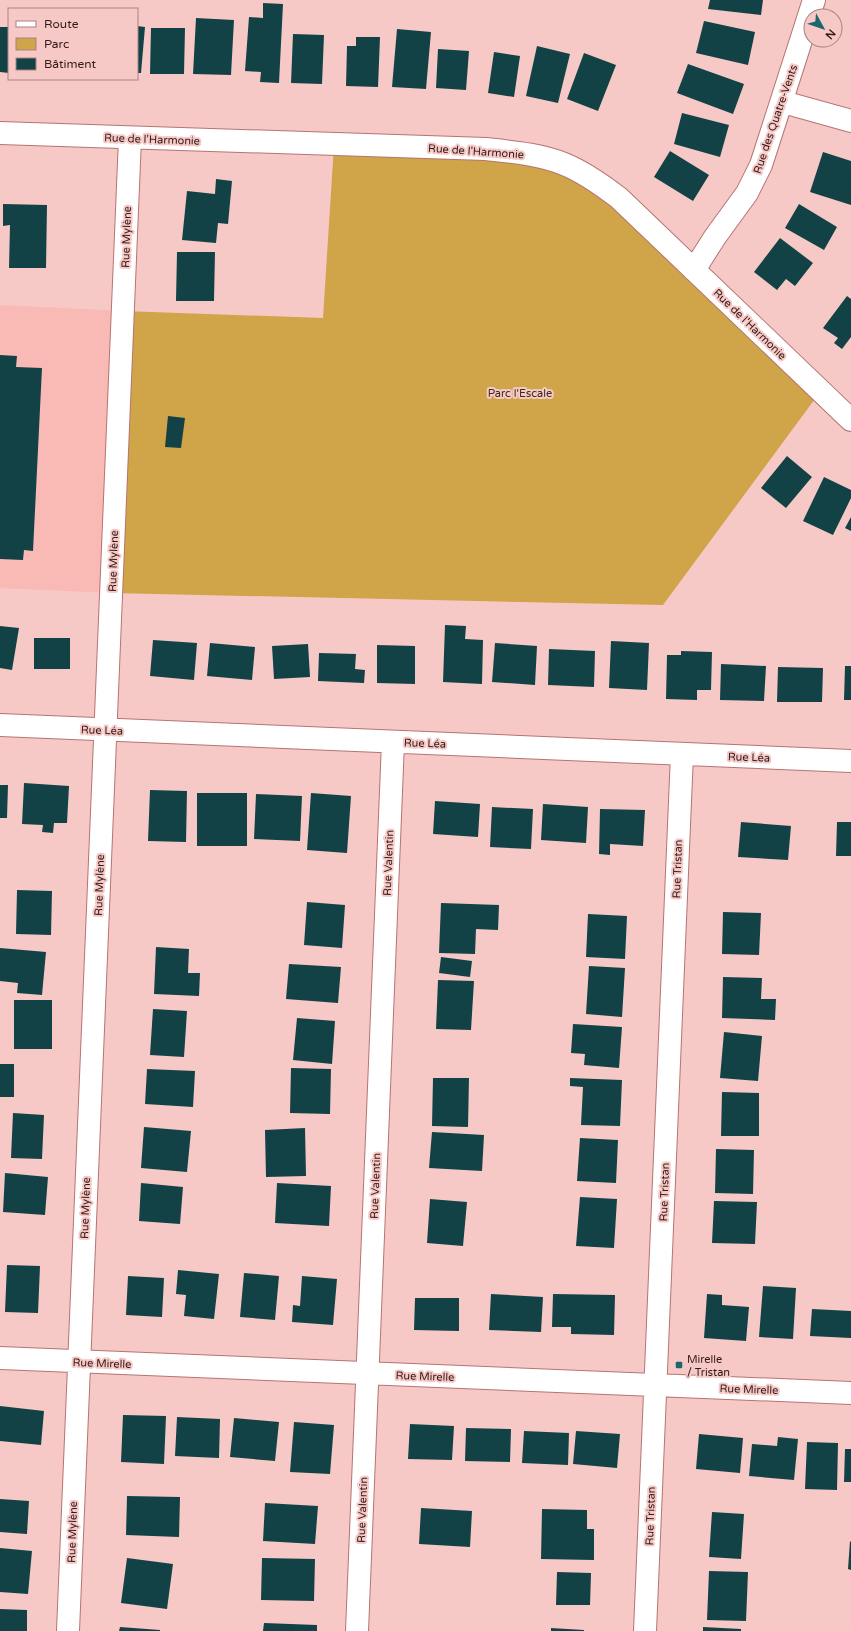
<svg xmlns="http://www.w3.org/2000/svg" width="851" height="1631" viewBox="0 0 851 1631" font-family="'Varela Round',sans-serif">
  <style>
    .built { fill: #f9b9b4 }
    .green { fill: #d0a449 }
    .building { fill: #124246 }
    .lines { fill: none; stroke-linecap: round; stroke-linejoin: round }
    .minor-casing { stroke: #b67471; stroke-width: 24 }
    .minor { stroke: #fff; stroke-width: 22 }
    .poi-dot { fill: #1a676d; stroke: #f6c9c6; stroke-width: 1.5 }
    .labels { text-anchor: middle; stroke-width: 4; stroke-linejoin: round; paint-order: stroke }
    .street-label { font-size: 11px; fill: #331918; stroke: #f6c9c6 }
    .park-label { font-size: 11px; fill: #382d19; stroke: #f6c9c6 }
    .poi-label { font-size: 11px; fill: #331918; stroke: #f6c9c6; text-anchor: start }
  </style>
  <rect width="100%" height="100%" fill="#f6c9c6"/>
  <path class="built" d="M0,305L123,311L111,593L0,588Z"/>
  <path class="green" d="M334,145L564,164L820,392L663,605L111,593L123,311L323,318Z"/>
  <path class="building" d="M710,0H763L761,15L708,9Z
    M263,3L283,4L279,83L260,82L261,72L245,71L249,17L263,18Z
    M196,18L234,20L231,75L193,74Z
    M704,21L755,32L748,65L696,53Z
    M137,26L145,27L141,73H137Z
    M0,27H9V73L0,72Z
    M151,28H185L184,74H150Z
    M397,29L431,32L426,89L392,87Z
    M293,34L324,35L322,84L291,83Z
    M356,37H380L378,87L346,86L347,46H356Z
    M537,46L570,54L558,103L526,96Z
    M438,49L469,51L466,90L436,88Z
    M494,52L520,56L514,97L488,93Z
    M584,53L616,65L598,111L567,99Z
    M688,64L744,84L733,114L677,93Z
    M682,113L729,125L720,157L674,144Z
    M670,151L709,175L693,201L654,177Z
    M823,152L851,161V205L810,192Z
    M216,179L232,181L228,224L218,223L216,243L182,240L187,191L215,194Z
    M3,204L47,205L46,268H9L10,225L3,226Z
    M799,204L837,227L824,250L785,228Z
    M780,238L813,263L795,286L786,279L777,290L754,272Z
    M177,252H215L214,301H176Z
    M847,296L851,299V337L842,349L834,343L838,338L823,328Z
    M0,355L17,356L16,367L42,368L33,551L24,550L23,560L0,559Z
    M168,416L185,418L181,448L165,447Z
    M787,456L812,477L786,508L761,488Z
    M824,477L851,490V498L833,535L803,521Z
    M851,517V531L845,528Z
    M445,625L466,626L465,639L483,640L482,684L443,682Z
    M0,626L19,628L12,670L0,668Z
    M34,638H70V669H34Z
    M153,640L197,643L194,680L150,676Z
    M611,641L649,643L647,690L609,688Z
    M210,643L255,647L252,680L207,676Z
    M495,643L537,646L535,685L492,682Z
    M308,644L310,677L274,679L272,646Z
    M377,645L415,646V684L377,683Z
    M549,649L595,651L594,687L548,685Z
    M681,651L712,652L711,690H697V700L666,699L667,655H681Z
    M319,653L356,654L355,669L365,670L364,683L318,681Z
    M721,664L766,666L764,701L720,700Z
    M845,666H851V700H844Z
    M778,667L823,668L822,702H777Z
    M24,783L69,786L67,823H54L53,833L42,832L43,825L22,824Z
    M0,785H8L7,818H0Z
    M150,790L187,791L186,842L148,841Z
    M197,793H247V846H197Z
    M311,793L351,796L347,853L307,850Z
    M256,794L302,796L300,841L254,839Z
    M435,801L480,804L478,837L433,834Z
    M543,804L588,807L586,843L541,840Z
    M492,807L533,809L531,849L490,847Z
    M600,809L645,810L643,846L610,844V855L599,854Z
    M741,822L791,826L788,860L738,857Z
    M837,822H851V856H836Z
    M17,890L52,891L51,935L16,934Z
    M307,902L345,905L342,948L304,945Z
    M441,903L499,905L498,930L476,929L475,954L439,953Z
    M723,912L761,913L759,955L722,954Z
    M588,914L627,916L625,959L586,957Z
    M156,947L189,949L188,973H200L199,996L154,994Z
    M0,948L46,952L42,995L17,993L18,983L0,981Z
    M441,957L472,961L470,977L439,973Z
    M289,964L341,967L338,1003L286,999Z
    M589,966L625,968L622,1017L586,1014Z
    M723,977L762,978L761,999H776L775,1020L722,1018Z
    M438,980L474,981L471,1030L436,1029Z
    M14,1000H52V1049H14Z
    M153,1009L187,1011L184,1057L150,1055Z
    M297,1018L335,1021L332,1064L293,1060Z
    M573,1024L622,1027L619,1068L584,1065L585,1054L571,1053Z
    M724,1032L762,1036L758,1081L720,1078Z
    M0,1064H14V1097H0Z
    M291,1068L331,1069L330,1114L290,1113Z
    M147,1069L195,1071L193,1107L145,1104Z
    M433,1078H469L468,1127L432,1126Z
    M570,1078L622,1080L620,1126L581,1125L583,1087L570,1086Z
    M722,1092L759,1093V1136H721Z
    M13,1113L44,1115L42,1159L11,1158Z
    M144,1127L191,1131L187,1172L141,1168Z
    M305,1128L306,1176L266,1177L265,1130Z
    M432,1132L484,1135L482,1171L429,1168Z
    M580,1138L618,1140L616,1183L577,1181Z
    M716,1149L754,1150L753,1194L715,1193Z
    M5,1173L48,1177L45,1215L3,1212Z
    M141,1183L183,1187L180,1224L139,1221Z
    M277,1183L331,1186L329,1226L275,1223Z
    M580,1197L617,1199L614,1248L576,1246Z
    M430,1199L467,1202L463,1246L427,1243Z
    M714,1201L757,1202L755,1244L712,1243Z
    M7,1265L40,1266L38,1313L5,1312Z
    M178,1270L219,1274L214,1319L184,1316L186,1295L176,1294Z
    M244,1273L279,1276L275,1320L240,1317Z
    M128,1276L164,1278L162,1317L126,1315Z
    M302,1276L337,1279L333,1325L292,1322L293,1305L300,1306Z
    M763,1286L796,1288L793,1339L759,1337Z
    M491,1294L543,1297L541,1332L489,1330Z
    M553,1294L615,1295L614,1335L571,1334V1327H552Z
    M707,1294L722,1295V1305L749,1307L746,1341L704,1338Z
    M415,1298H459V1331L414,1330Z
    M812,1309L851,1311V1338L810,1336Z
    M0,1406L44,1411L41,1445L0,1441Z
    M123,1415L166,1416L164,1464L121,1462Z
    M177,1417L220,1419L219,1458L175,1456Z
    M234,1418L279,1422L275,1461L230,1457Z
    M294,1422L334,1425L330,1474L290,1472Z
    M410,1424L454,1426L452,1460L408,1459Z
    M466,1428L511,1429L510,1462L465,1461Z
    M524,1431L569,1433L568,1465L522,1463Z
    M576,1431L620,1434L617,1468L573,1464Z
    M699,1434L743,1438L740,1473L696,1469Z
    M778,1437L798,1439L794,1480L749,1476L752,1444L777,1446Z
    M807,1442L838,1443L837,1490L805,1489Z
    M845,1449H851V1482H844Z
    M127,1496L180,1497L179,1537L126,1535Z
    M0,1499L29,1501L27,1534L0,1532Z
    M265,1503L318,1506L315,1544L263,1541Z
    M421,1508L472,1511L470,1547L419,1544Z
    M542,1509L587,1510V1529H594V1560L541,1559Z
    M712,1512L744,1514L741,1559L709,1557Z
    M850,1541L851,1542V1570L848,1569Z
    M0,1548L32,1551L28,1594L0,1592Z
    M127,1558L173,1564L167,1609L121,1603Z
    M262,1558L315,1559L314,1601L261,1600Z
    M709,1571L748,1572L746,1621L707,1620Z
    M557,1572L591,1573L590,1605H556Z
    M0,1609L27,1610V1631H0Z
    M264,1623L317,1625V1631H263Z
    M120,1627L160,1630V1631H119Z
    M703,1627L741,1629V1631H703Z
    M551,1628L584,1630V1631H551Z"/>
  <g class="lines">
    <g class="minor-casing">
      <path id="minor" d="M783,102L851,121
        M0,133L486,149C512,152 539,154 564,164C584,172 602,185 619,198L851,420
        M694,270L715,237L747,193L761,165L814,0
        M0,725L851,761
        M0,1358L851,1393
        M68,1631L130,138
        M357,1631L393,742
        M645,1631L682,754"/>
    </g>
    <use href="#minor" class="minor"/>
  </g>
  <rect class="poi-dot" x="675" y="1361" width="8" height="8" rx="2"/>
  <g class="labels">
    <g class="street-label">
      <text transform="translate(775 119) rotate(-71)" y="4">Rue des Quatre-Vents</text>
      <text transform="translate(152 139) rotate(2)" y="4">Rue de l'Harmonie</text>
      <text transform="translate(476 151) rotate(4)" y="4">Rue de l'Harmonie</text>
      <text transform="translate(126 237) rotate(-88)" y="4">Rue Mylène</text>
      <text transform="translate(750 324) rotate(44)" y="4">Rue de l'Harmonie</text>
      <text transform="translate(113 561) rotate(-88)" y="4">Rue Mylène</text>
      <text transform="translate(102 730) rotate(2)" y="4">Rue Léa</text>
      <text transform="translate(425 743) rotate(2)" y="4">Rue Léa</text>
      <text transform="translate(749 757) rotate(2)" y="4">Rue Léa</text>
      <text transform="translate(388 863) rotate(-88)" y="4">Rue Valentin</text>
      <text transform="translate(677 869) rotate(-88)" y="4">Rue Tristan</text>
      <text transform="translate(99 885) rotate(-88)" y="4">Rue Mylène</text>
      <text transform="translate(375 1186) rotate(-88)" y="4">Rue Valentin</text>
      <text transform="translate(664 1192) rotate(-88)" y="4">Rue Tristan</text>
      <text transform="translate(85 1208) rotate(-88)" y="4">Rue Mylène</text>
      <text transform="translate(102 1363) rotate(2)" y="4">Rue Mirelle</text>
      <text transform="translate(425 1376) rotate(2)" y="4">Rue Mirelle</text>
      <text transform="translate(749 1389) rotate(2)" y="4">Rue Mirelle</text>
      <text transform="translate(362 1510) rotate(-88)" y="4">Rue Valentin</text>
      <text transform="translate(650 1516) rotate(-88)" y="4">Rue Tristan</text>
      <text transform="translate(72 1532) rotate(-88)" y="4">Rue Mylène</text>
    </g>
    <g class="park-label">
      <text x="520" y="397">Parc l'Escale</text>
    </g>
    <g class="poi-label">
      <text x="687" y="1363">Mirelle<tspan x="687" dy="13">/ Tristan</tspan></text>
    </g>
  </g>
  <rect x="8" y="8" width="130" height="72" fill="#f6c9c6" stroke="#a88380"/>
  <rect x="16" y="21" width="20" height="6" fill="#ffffff" stroke="#a88380"/>
  <text x="44" y="28" font-size="12" fill="#331918">Route</text>
  <rect x="16" y="38" width="20" height="12" fill="#d0a449" stroke="#a88380"/>
  <text x="44" y="48" font-size="12" fill="#331918">Parc</text>
  <rect x="16" y="58" width="20" height="12" fill="#124246" stroke="#a88380"/>
  <text x="44" y="68" font-size="12" fill="#331918">Bâtiment</text>
  <g transform="translate(823 28) rotate(130)"><circle r="19" fill="#f6c9c6" stroke="#a88380"/>
  <path d="M0-3L7 15L0 10L-7 15Z" fill="#1a676d"/>
  <text y="-6" font-size="11" font-weight="bold" text-anchor="middle" fill="#331918">N</text>
  </g>
</svg>
